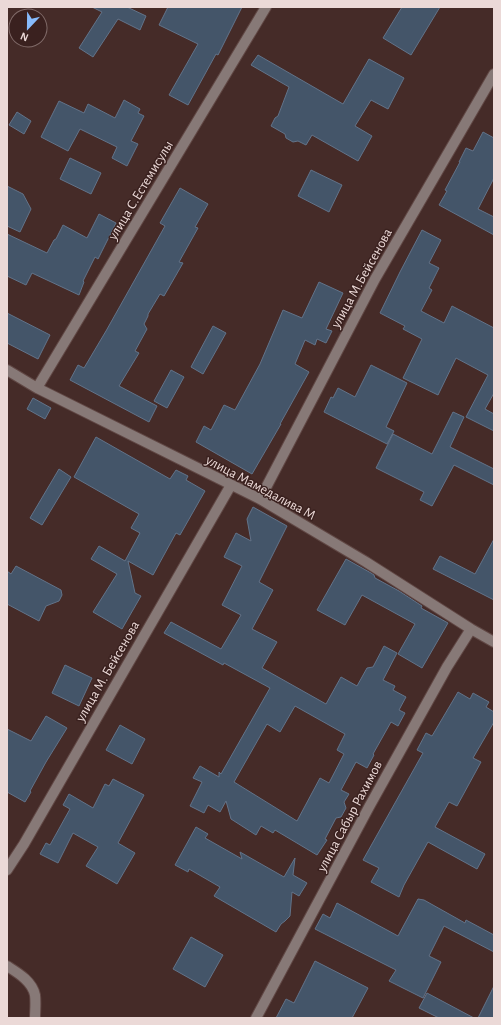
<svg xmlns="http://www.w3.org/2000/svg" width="501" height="1025" viewBox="0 0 501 1025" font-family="'Alegreya Sans',sans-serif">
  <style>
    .building { fill: #445569; stroke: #627389; fill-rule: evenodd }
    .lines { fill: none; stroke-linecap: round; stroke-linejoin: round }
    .minor-casing { stroke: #604744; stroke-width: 12 }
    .minor { stroke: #877977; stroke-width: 10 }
    .labels { text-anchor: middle; stroke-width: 3; stroke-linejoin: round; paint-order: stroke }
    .street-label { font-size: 14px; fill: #ebd9d7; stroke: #3a211f }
  </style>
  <rect width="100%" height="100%" fill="#452b28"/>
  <path class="building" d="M92,7H127L146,16L140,30L118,19L93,57L79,48L102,12Z
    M168,7H242L218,55L216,54L188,105L169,95L198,44L159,25Z
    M402,7H440L411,55L383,38Z
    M258,55L343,104L369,59L404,78L388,109L371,100L355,126L372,136L358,161L312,135L306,145L298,141L293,142L286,138L285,134L271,126L275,118L278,116L289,87L251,65Z
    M124,100L140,109L138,113L144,116L131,141L138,144L127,166L112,158L117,147L80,129L68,151L41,137L59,101L84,113L88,104L115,118Z
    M17,112L31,121L24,134L9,125Z
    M483,132L494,138V178L478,209L494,217V235L439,205L447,191L445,190L460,162H459L466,148L473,151Z
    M70,158L101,173L91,194L60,179Z
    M311,170L342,185L329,212L298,196Z
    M7,186L23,194L31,209L20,232L7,226Z
    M180,188L208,204L195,227L198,228L179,262L183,263L164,296L160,294L148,314V316L144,324L147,329L135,351L139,353L119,386L157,406L149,422L70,380L78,365L84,368L106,331L165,226L160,223Z
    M99,214L116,223L98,259L95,257L83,281L84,282L79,295L32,273L26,285L7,276V234L47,253L54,240L56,239L63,225L87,238Z
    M422,230L441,240L429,263L439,268L429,288L432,290L421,311L444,323L452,306L494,328V393L485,409L494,414V431L466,417L488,375L456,358L438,395L403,378L422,339L403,329L405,326L380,313L400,272Z
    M319,282L343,293L326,329L332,331L326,343L317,339L315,345L305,340L295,364L309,372L280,424H281L252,474L196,442L204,426L211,430L224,405L235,410L260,364L283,310L302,318Z
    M7,313L50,335L38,359L7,343Z
    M213,326L226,333L203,374L191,367Z
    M371,365L407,383L386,427L394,431L387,444L324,412L331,397L333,398L338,388L355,397Z
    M171,370L184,377L167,408L154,401Z
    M33,398L51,408L45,419L27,409Z
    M453,412L464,417L450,447L494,469V485L454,465L432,506L420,500L424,492L376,468L393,434L432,454Z
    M96,437L170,479L176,470L188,476L186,480L205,491L180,535L176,533L153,575L128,561L135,593L141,596L122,629L93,612L117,574L91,559L99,546L125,561L140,533L131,528L139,514L74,477Z
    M59,469L71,477L42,525L30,518Z
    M253,507L287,526L259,582L273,590L252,629L277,642L262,668L326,704L341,677L357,686L367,668L373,667L384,646L397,653L383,680L395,686L393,690L406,697L399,710L405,713L398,726L391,722L373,754L374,755L367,768L356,762L341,790L349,794L344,802L346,808L341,817L336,818L325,839L327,840L317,855L275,830L273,833L261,826L256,835L231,819L226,801L220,812L208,805L204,813L190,806L202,782L193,778L200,766L219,777V772L221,774L270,688L224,663L223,665L164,633L171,622L221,649L241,615L222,605L242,566L224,557L236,533L251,541L247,519ZM295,706L345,734L337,750L344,754L329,783L320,778L297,821L234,782L267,724L280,732Z
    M494,539V600L433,569L440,556L475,574Z
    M346,559L371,573L374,575L375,578L399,591L422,606L421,608L448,623L422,668L398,654L415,624L362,595L345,625L317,610Z
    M16,566L61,590L62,595L59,601L46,606L39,621L7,604V571L11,574Z
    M65,665L92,678L79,706L52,693Z
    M458,692L470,699L473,693L489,702L486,707L494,712V722L473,758L481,762L457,806L449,802L435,827L485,854L477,869L428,842L404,885L399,897L371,882L379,868L363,860L423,753L417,750L426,733L432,736Z
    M46,716L67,728L46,762L30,791L31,792L25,802L7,792V729L31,741Z
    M120,725L145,739L132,764L106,750Z
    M113,779L144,795L118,843L135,853L117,884L86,866L98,847L73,833L58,863L40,854L46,843L50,845L70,809L63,805L69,794L93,808L105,784L109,786Z
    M196,827L208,834L205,838L242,859L240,852L284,877L295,858L293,875L307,883L299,896L292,892L290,916L285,921L281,924L276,932L214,896L220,887L189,869L188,872L175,865Z
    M418,899L424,900L465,923L466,920L494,935V952L444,926L429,956L441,962L423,998L389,981L396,970L315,929L323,914L330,918L337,903L398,936Z
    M191,937L223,955L205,987L173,969Z
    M315,961L368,988L352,1018H276L286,999L294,1003Z
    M494,986V1018H478Z
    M427,993L474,1018H439L419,1008Z"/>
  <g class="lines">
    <g class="minor-casing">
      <path id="minor" d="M7,370L37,388L260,499L366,562L471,629L494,642
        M37,388L266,7
        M260,499L375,279L494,74
        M7,870L24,844L231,485
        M7,966C18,973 32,981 35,995C36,1003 35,1011 35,1018
        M256,1018L369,807L447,667L471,629"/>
    </g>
    <use href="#minor" class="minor"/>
  </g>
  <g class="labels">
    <g class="street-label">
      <text transform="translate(140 190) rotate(-59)" y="5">улица С.Естемисулы</text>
      <text transform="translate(361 278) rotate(-61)" y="5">улица М.Бейсенова</text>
      <text transform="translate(261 487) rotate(28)" y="5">улица Мамедалива М</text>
      <text transform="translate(107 671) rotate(-60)" y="5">улица М. Бейсенова</text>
      <text transform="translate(349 816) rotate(-62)" y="5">улица Сабыр Рахимов</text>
    </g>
  </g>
  <rect width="501" height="1025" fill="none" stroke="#ebd9d7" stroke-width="16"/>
  <g transform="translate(28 28) rotate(202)"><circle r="19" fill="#3a211f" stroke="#816b69"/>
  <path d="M0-3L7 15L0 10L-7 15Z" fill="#87bbfc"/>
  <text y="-6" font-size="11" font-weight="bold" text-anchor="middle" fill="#ebd9d7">N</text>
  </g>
</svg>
